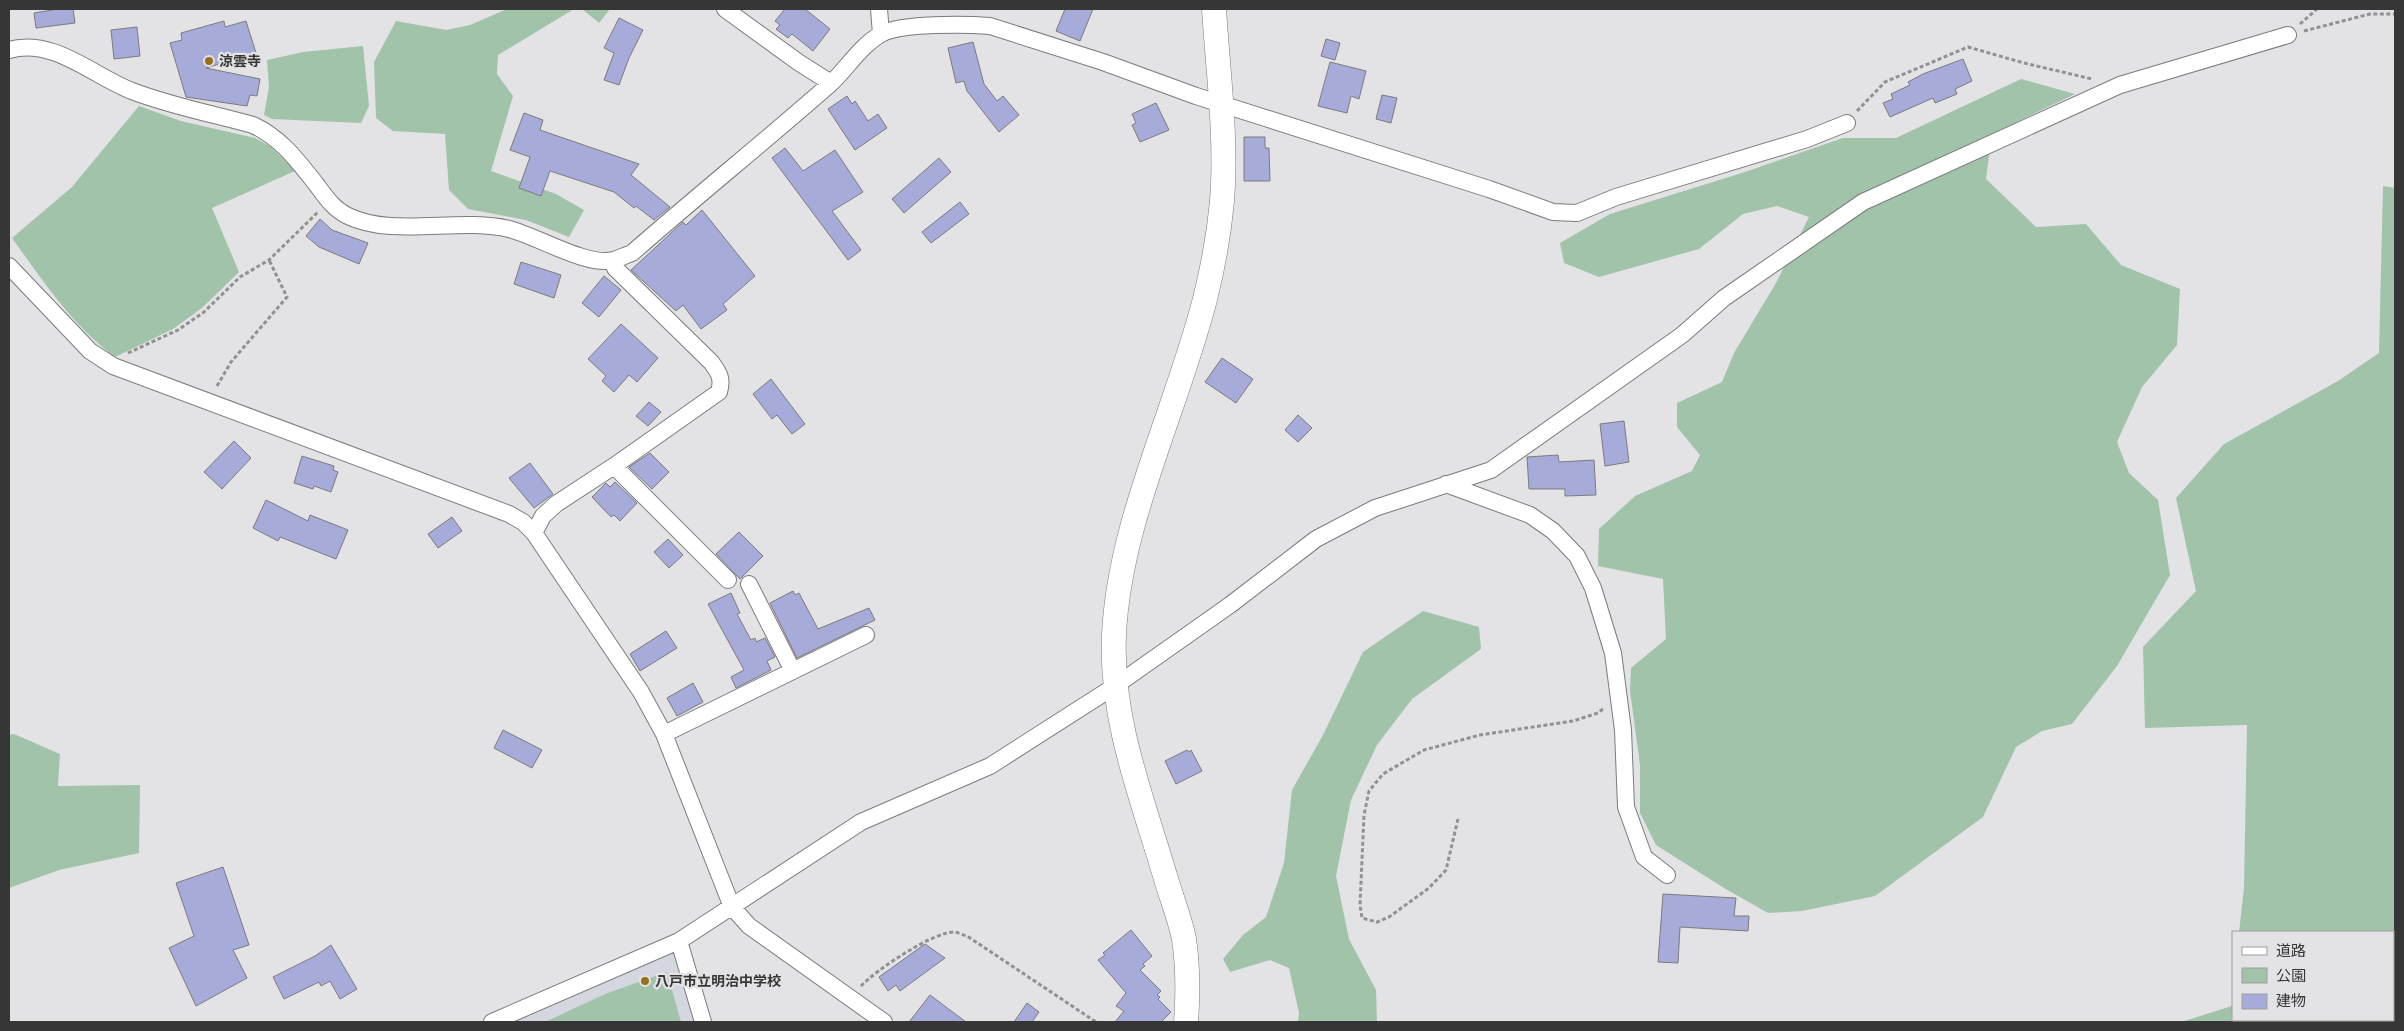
<svg xmlns="http://www.w3.org/2000/svg" width="2404" height="1031" viewBox="0 0 2404 1031" font-family="Roboto,'Noto Sans JP',sans-serif">
  <style>
    .built { fill: #d5d7e0 }
    .green { fill: #a0c3aa }
    .building { fill: #a7abd9; stroke: #7b7b7d }
    .lines { fill: none; stroke-linecap: round; stroke-linejoin: round }
    .street-casing { stroke: #7a7b7d; stroke-width: 18 }
    .secondary-casing { stroke: #7a7b7d; stroke-width: 25 }
    .path { stroke: #919193; stroke-width: 3; stroke-dasharray: 4 2.5; stroke-linecap: butt }
    .street { stroke: #fff; stroke-width: 16 }
    .secondary { stroke: #fff; stroke-width: 24 }
    .poi-dot { fill: #976f1b; stroke: #e3e3e5; stroke-width: 2 }
    .labels { text-anchor: middle; stroke-width: 4.5; stroke-linejoin: round; paint-order: stroke }
    .poi-label { font-size: 14px; font-weight: bold; fill: #363637; stroke: #e3e3e5; text-anchor: start }
  </style>
  <rect width="100%" height="100%" fill="#e3e3e5"/>
  <path class="built" d="M674,952L694,1022H514Z"/>
  <path class="green" d="M507,9H574L498,55L497,74L513,96L491,171L556,194L584,210L569,237L526,220L468,209L449,190L445,134L393,131L376,118L374,62L396,21L446,30L470,25Z
    M582,9H610L599,23Z
    M363,46L369,106L361,123L272,119L264,115L269,87L267,60L303,52Z
    M2021,79L2075,94L1992,134L1986,179L2036,227L2086,224L2121,265L2180,289L2177,345L2142,387L2117,442L2129,473L2158,500L2170,575L2117,666L2072,724L2042,731L2016,747L1983,817L1875,896L1802,911L1768,913L1724,888L1656,845L1640,813V765L1630,691L1631,668L1666,639L1663,579L1598,566L1599,529L1635,496L1692,471L1700,455L1677,427V403L1722,382L1734,353L1776,283L1809,217L1777,206L1743,214L1699,249L1599,277L1564,263L1560,243L1610,214L1745,172L1843,138H1896Z
    M139,106L181,121L255,138L270,146L295,171L212,208L239,272L202,308L173,329L115,357C72,325 43,281 12,238L72,187Z
    M2383,186L2395,188V1022H2181L2232,1006L2233,998V1020H2393V932H2239L2244,888L2247,725L2145,728L2143,647L2196,591L2176,498L2224,444L2338,381L2379,353Z
    M1423,611L1479,627L1481,649L1412,699L1377,745L1351,800L1336,876L1349,939L1376,990L1377,1022H1298L1299,1013L1289,968L1270,960L1230,972L1223,959L1243,935L1266,917L1284,863L1292,790L1323,735L1363,652Z
    M14,734L60,754L58,786L140,785L139,853L59,870L9,888V735Z
    M667,972L681,1022H545L605,994Z"/>
  <path class="building" d="M58,9H73L75,23L36,28L34,13Z
    M785,9H805L830,29L813,51L792,34L788,38L776,29L780,25L775,21Z
    M1065,9H1093L1080,41L1056,31Z
    M619,18L643,30L629,58L619,85L604,80L614,53L604,48Z
    M224,21L225,27L246,21L256,53L206,68L260,79L257,96L250,95L247,106L186,97L170,43L182,40L181,33Z
    M137,27L140,56L114,59L111,30Z
    M1326,39L1340,43L1335,60L1321,56Z
    M973,42L984,84L997,101L1003,96L1019,115L999,132L967,91L964,81L956,83L948,48Z
    M1963,59L1972,81L1955,89L1957,94L1935,103L1933,98L1890,117L1883,103L1893,99L1891,94L1910,85L1908,82L1923,74Z
    M1330,62L1366,71L1359,99L1351,96L1347,113L1318,106Z
    M1382,95L1397,98L1391,123L1376,119Z
    M847,96L852,104L855,101L868,121L878,114L887,128L855,150L828,109Z
    M1156,103L1169,130L1140,142L1132,125L1136,123L1132,114Z
    M524,113L543,120L540,130L639,164L631,175L670,207L654,220L636,206L634,208L614,192L550,171L541,196L519,188L530,157L510,150Z
    M1244,137H1265V148H1269L1270,181H1244Z
    M785,148L803,171L835,150L863,192L832,211L861,250L848,260L772,158Z
    M939,158L951,172L904,213L892,199Z
    M960,202L969,214L931,243L922,232Z
    M702,210L755,276L723,304L727,310L701,329L683,305L676,311L631,270L683,222L686,225Z
    M320,219L332,230L368,243L359,264L319,247L306,236Z
    M521,262L561,275L554,298L514,284Z
    M604,276L621,290L599,317L582,303Z
    M621,324L658,358L637,382L629,375L614,392L602,381L606,376L588,359Z
    M1222,358L1253,379L1236,403L1205,382Z
    M771,379L805,424L792,434L777,415L772,419L753,394Z
    M649,402L661,412L648,426L636,416Z
    M1298,415L1312,428L1298,442L1285,430Z
    M1624,421L1629,462L1605,466L1600,424Z
    M234,441L251,458L222,489L204,472Z
    M650,453L669,472L652,489L629,467Z
    M1558,455L1559,462L1594,460L1596,495L1565,496V489H1529L1527,457Z
    M302,456L334,466L333,470L338,472L331,492L314,486L313,489L294,483Z
    M530,463L553,494L534,508L509,478Z
    M615,482L637,503L620,521L614,515L611,517L592,497L606,483L610,487Z
    M266,500L308,521L310,515L348,530L336,559L280,537L278,541L253,528Z
    M452,517L462,531L438,548L428,534Z
    M739,532L763,556L740,579L716,554Z
    M668,539L683,555L669,568L654,552Z
    M793,591L795,595L799,593L818,629L869,608L875,620L797,658L770,603Z
    M731,593L740,613L737,614L751,640L755,638L756,642L765,638L775,657L767,661L771,670L736,688L731,677L744,670L708,604Z
    M666,631L677,648L640,671L630,654Z
    M693,683L703,702L677,716L667,698Z
    M503,730L542,750L532,768L494,748Z
    M1187,750L1189,752L1191,750L1202,771L1176,784L1165,761Z
    M223,867L249,945L233,950L247,978L196,1006L169,948L194,936L176,883Z
    M1663,894L1736,898L1734,916H1749L1748,931L1680,927L1678,963L1658,962Z
    M1131,930L1152,956L1143,964L1145,966L1140,970L1161,991L1157,995L1160,997L1158,999L1171,1012L1161,1022H1115L1124,1011L1116,1006L1126,993L1098,960L1105,955L1103,953Z
    M925,944L945,958L900,991L896,985L888,991L879,977Z
    M331,945L357,989L340,999L330,981L321,986L319,982L284,999L273,977L315,956Z
    M930,995L966,1022H909Z
    M1027,1003L1039,1012L1032,1022H1014Z"/>
  <g class="lines">
    <g class="street-casing">
      <path id="street" d="M725,9L798,62L831,83
        M879,9L881,34
        M9,50C53,37 93,76 132,91C171,106 213,114 253,125C281,138 297,160 316,184C325,196 333,209 348,216C393,238 460,217 509,229C537,236 587,267 614,260C620,258 626,255 632,253C697,196 764,142 829,85C846,70 860,46 881,34C901,23 966,24 990,26L1103,62L1196,96L1489,189L1553,212L1577,213L1616,197L1807,139L1847,123
        M9,266L90,351L113,366L509,514L523,522L534,533L641,692L664,734L732,907L749,926L884,1022
        M614,466L728,580
        M1446,484L1530,515L1553,531L1577,556L1593,588L1613,653L1623,730L1626,807L1644,857L1667,875
        M534,533L543,516L556,504L614,466L719,392C723,378 719,373 711,362L615,268L613,260
        M749,584L793,671
        M664,734L866,635
        M679,941L703,1022
        M492,1022L679,941L861,822L990,766L1115,686L1230,605L1316,539L1375,508L1491,470L1682,335L1724,298L1863,202L2120,85L2288,35"/>
    </g>
    <g class="secondary-casing">
      <path id="secondary" d="M1186,1022C1188,995 1188,966 1184,939C1180,919 1172,899 1166,879C1143,800 1110,720 1114,635C1119,522 1177,409 1205,299C1213,267 1219,234 1222,201C1227,138 1218,72 1214,9"/>
    </g>
    <path class="path" d="M2300,24L2317,9
      M2304,31L2370,14H2395
      M1857,111L1885,82L1968,47L2024,63L2092,79
      M128,353L178,330L204,312L240,277L269,260L318,212
      M217,386L231,362L287,297L269,260
      M1458,819L1446,870L1429,888L1389,917L1377,922L1362,918L1360,905L1364,815L1369,791L1383,774L1424,750L1480,735L1573,721L1598,713L1604,708
      M861,986C876,970 934,931 955,932C959,933 963,935 967,936L1096,1022"/>
    <use href="#street" class="street"/>
    <use href="#secondary" class="secondary"/>
  </g>
  <g class="poi-dot">
    <circle cx="209" cy="61" r="5"/>
    <circle cx="645" cy="981" r="5"/>
  </g>
  <g class="labels">
    <g class="poi-label">
      <text x="219" y="66">涼雲寺</text>
      <text x="655" y="986">八戸市立明治中学校</text>
    </g>
  </g>
  <rect width="2404" height="1031" fill="none" stroke="#363637" stroke-width="20"/>
  <rect x="2232" y="931" width="162" height="90" fill="#e3e3e5" stroke="#9e9e9f"/>
  <rect x="2242" y="947" width="25" height="8" fill="#ffffff" stroke="#9e9e9f"/>
  <text x="2276" y="956" font-size="15" fill="#363637">道路</text>
  <rect x="2242" y="968" width="25" height="15" fill="#a0c3aa" stroke="#9e9e9f"/>
  <text x="2276" y="981" font-size="15" fill="#363637">公園</text>
  <rect x="2242" y="994" width="25" height="15" fill="#a7abd9" stroke="#9e9e9f"/>
  <text x="2276" y="1006" font-size="15" fill="#363637">建物</text>
</svg>
